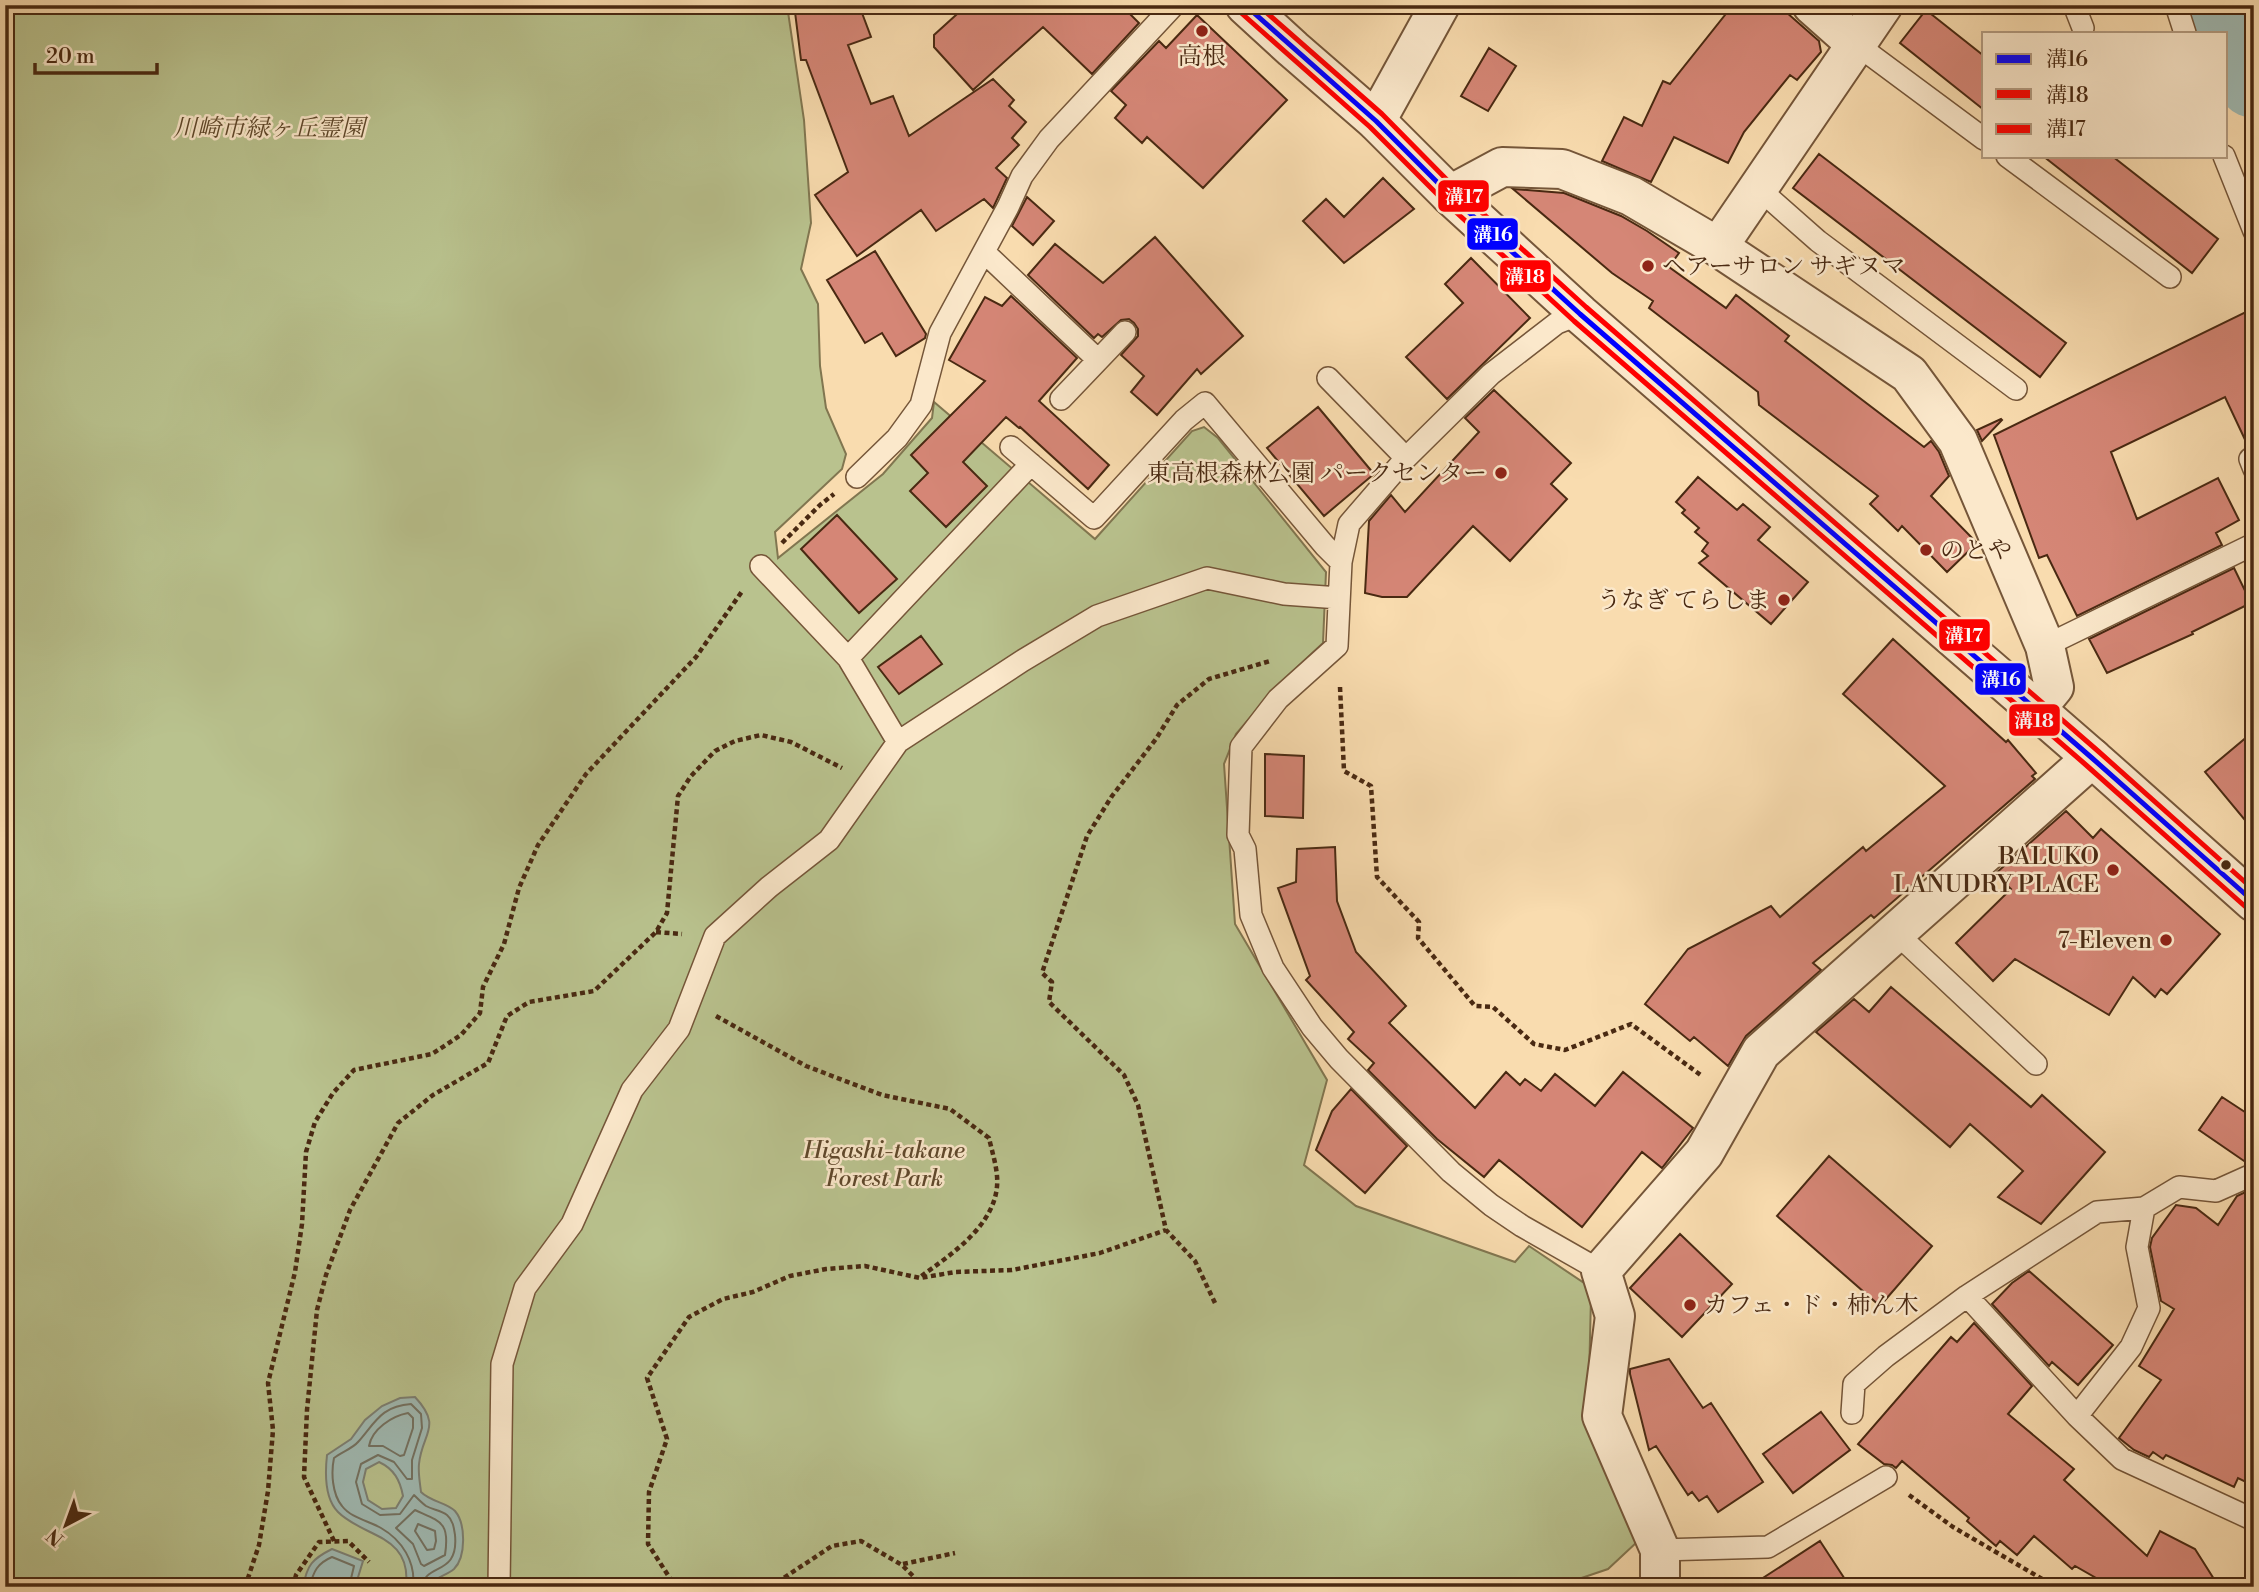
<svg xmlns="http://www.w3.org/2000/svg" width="2259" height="1592" viewBox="0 0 2259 1592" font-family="'Libre Bodoni','Noto Serif JP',serif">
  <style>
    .green { fill: #b9c28e; stroke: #817650; stroke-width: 2 }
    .water { fill: #a0bab3; stroke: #7d8073; stroke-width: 2; fill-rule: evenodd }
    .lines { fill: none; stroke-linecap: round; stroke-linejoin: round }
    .shore { stroke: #747262; stroke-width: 2 }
    .river { stroke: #a0bab3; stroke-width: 74 }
    .building { fill: #d58676; stroke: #492912; stroke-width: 2 }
    .service-casing { stroke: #755639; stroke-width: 24 }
    .minor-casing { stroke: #755639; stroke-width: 42 }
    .tertiary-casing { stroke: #755639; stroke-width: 42 }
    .path { stroke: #492912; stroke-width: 4.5; stroke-dasharray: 5 3.5; stroke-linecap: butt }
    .service { stroke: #fbe8cb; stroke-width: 21 }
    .minor { stroke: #fbe8cb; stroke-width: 38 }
    .tertiary { stroke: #fbe8cb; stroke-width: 38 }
    .bus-1-casing { stroke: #fbe8cb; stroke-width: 10 }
    .bus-2-casing { stroke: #fbe8cb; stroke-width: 10 }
    .bus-3-casing { stroke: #fbe8cb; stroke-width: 10 }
    .bus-1 { stroke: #00f; stroke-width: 5 }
    .bus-2 { stroke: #f00; stroke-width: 5 }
    .bus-3 { stroke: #f00; stroke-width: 5 }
    .poi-dot { fill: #8f2418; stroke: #fbe8cb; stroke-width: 2.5 }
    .bus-dot { fill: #492912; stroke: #fbe8cb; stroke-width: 2.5 }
    .labels { text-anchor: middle; stroke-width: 5; stroke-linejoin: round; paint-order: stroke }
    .poi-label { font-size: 24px; fill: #492912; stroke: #fbe8cb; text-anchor: end }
    .park-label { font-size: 24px; font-style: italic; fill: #5f482b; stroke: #fbe8cb }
    .line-badge { stroke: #fbe8cb; stroke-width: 2.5 }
    .badge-label { font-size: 19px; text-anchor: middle; font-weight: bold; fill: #fff }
  </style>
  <rect width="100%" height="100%" fill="#f9dcaf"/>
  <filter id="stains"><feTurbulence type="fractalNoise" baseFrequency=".00286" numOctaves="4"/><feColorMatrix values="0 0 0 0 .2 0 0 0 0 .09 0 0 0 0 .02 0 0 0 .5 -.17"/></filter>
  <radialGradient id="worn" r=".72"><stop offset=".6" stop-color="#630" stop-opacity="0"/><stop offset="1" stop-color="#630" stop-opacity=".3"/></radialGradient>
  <path class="green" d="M5,5H787L804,120L811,223L801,269L818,304L820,366L826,408L846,454L842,469L775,532L778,558L883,474L932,418L934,402L1095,539L1192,431L1204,427L1218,438L1326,572L1323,643L1276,687L1236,734L1224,764L1235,924L1327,1080L1304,1165L1356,1206L1515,1262L1529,1246L1587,1285L1591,1297L1588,1420L1637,1542L1608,1569L1555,1587H5Z"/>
  <path class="water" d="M415,1397C443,1427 422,1433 419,1464C418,1473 420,1483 421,1492C431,1502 446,1502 455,1511C466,1524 466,1557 454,1569C446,1576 436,1576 427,1587H406C412,1534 364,1538 338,1512C325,1499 325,1473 327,1455L351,1439L365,1420L382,1406L400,1398ZM379,1462C394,1469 400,1480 403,1496L396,1508L382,1509L368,1500L363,1482L366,1469Z
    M332,1549L363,1561L355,1587H303C307,1565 312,1559 332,1549Z"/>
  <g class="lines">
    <path class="shore" d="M408,1413L413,1418V1428L404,1455L400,1456L383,1446H369C372,1429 392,1416 408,1413Z
      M415,1510C441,1522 450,1522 445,1555L424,1566L421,1564L413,1544L396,1528Z
      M418,1524L435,1531L436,1541L434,1549L427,1550L415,1531Z
      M310,1587C313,1571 318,1563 332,1557L354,1566L349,1587
      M413,1587C416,1562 402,1540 381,1528C369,1521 351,1518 342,1506C332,1494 331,1472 334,1458C341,1452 352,1449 358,1442C375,1423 381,1406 411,1404L421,1414L422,1428L412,1460V1479H407L394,1462L378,1455L361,1464L356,1482L362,1504L380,1515L400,1514L414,1495C418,1499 422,1503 426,1506C433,1510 441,1510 447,1515C453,1520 454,1528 455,1535C459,1577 425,1562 422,1587"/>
    <path class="river" d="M2225,5L2254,81"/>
  </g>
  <path class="building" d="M859,5L871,37L848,45L871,104L893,96L909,136L993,79L1014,100L1009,106L1026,122L1012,138L1019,145L996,168L1007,178L993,208L984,199L936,231L921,210L857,256L815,195L848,172L806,60H801L795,12Z
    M967,5H1121L1139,23L1092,74L1043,27L973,90L934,47V35Z
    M1733,5H1778L1819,41L1821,52L1797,80L1790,75L1744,132L1728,163L1674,137L1651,182L1602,161L1624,117L1642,126L1663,81L1670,84Z
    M1926,10L1984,56V110L1900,43Z
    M1197,15L1287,100L1203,188L1147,137L1142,143L1115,118L1126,105L1111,91L1159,41L1166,48Z
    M1489,48L1516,66L1488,111L1461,96Z
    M1819,154L2066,343L2040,377L1793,188Z
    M2043,156H2112L2218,239L2192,273Z
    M1383,178L1414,209L1344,263L1303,221L1326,199L1344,217Z
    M1513,189L1564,193L1621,216L1647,231L1679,253L1669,267L1726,308L1736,295L1789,336L1785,341L1924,447L1931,441L1939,452L1949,476L1931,496L1977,543L1947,572L1902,526L1898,531L1870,504L1878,496L1759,405L1758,392L1649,308L1653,301L1612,273Z
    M1027,197L1054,221L1033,245L1012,226Z
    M1155,237L1243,336L1201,374L1197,369L1157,415L1131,392L1144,376L1121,355L1138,336V329L1134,323L1129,319L1121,320L1102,337L1098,334L1094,338L1028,275L1055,244L1103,283Z
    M875,251L926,334L925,338L896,356L882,333L865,343L827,280Z
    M1471,258L1530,318L1447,399L1406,357L1463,303L1445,284Z
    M1011,296L1077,358L1039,401L1109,465L1088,489L1020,427L1019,428L1006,417L963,462L987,486L946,527L910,491L928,473L911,455L985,381L949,360L985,297L1002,306Z
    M2254,308V447L2248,446L2225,397L2111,452L2137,519L2218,478L2239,520L2216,533L2222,545L2077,616L2047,555L2039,558L1994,435Z
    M1494,390L1571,463L1551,484L1567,499L1510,561L1473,526L1407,597H1382L1365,593L1369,521L1391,495L1405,512L1479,432L1465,418Z
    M1318,407L1374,474L1324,516L1267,448Z
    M2001,419L2002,420L1982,441L1977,430Z
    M1698,477L1737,510L1743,504L1770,527L1758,540L1808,582L1771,624L1699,563L1708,556L1702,551L1708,543L1695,532L1699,528L1682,513L1685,510L1676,502Z
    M837,515L897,579L859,613L801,549Z
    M2234,568L2251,603L2192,632L2193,634L2107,673L2089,639Z
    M921,636L942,664L899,694L878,667Z
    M1893,639L2006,742L2008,740L2036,773L2032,776L2035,779L1874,918L1871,915L1813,963L1821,970L1746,1036L1728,1066L1694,1037L1690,1041L1645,1004L1688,949L1771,906L1780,917L1863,847L1866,851L1945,786L1843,694Z
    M2254,731V831L2205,772Z
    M1265,754L1304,756L1303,818L1265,816Z
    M2066,811L2093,838L2101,829L2220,934L2167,994L2161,989L2155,997L2133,977L2109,1015L2015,959L1993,981L1956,943L2011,889L1995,874Z
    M1335,847L1337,901L1356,952L1406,1006L1389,1023L1475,1108L1506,1072L1520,1085L1525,1079L1541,1091L1555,1074L1595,1106L1623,1072L1693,1128L1662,1168L1642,1152L1582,1227L1499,1160L1484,1177L1437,1139L1368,1070L1374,1063L1348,1039L1354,1032L1306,980L1310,976L1278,888L1296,882L1297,849Z
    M1891,987L2031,1107L2042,1095L2105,1152L2041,1224L1998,1197L2023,1171L1970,1124L1950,1147L1816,1032L1854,999L1869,1012Z
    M1351,1089L1407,1146L1365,1193L1316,1150L1332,1111Z
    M2222,1097L2254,1118V1161L2247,1163L2199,1130Z
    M1829,1156L1932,1246L1880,1306L1777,1216Z
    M2254,1188V1486L2238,1478L2234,1487L2166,1455L2163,1459L2153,1452L2149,1457L2134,1450L2119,1438L2161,1380L2139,1366L2174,1309L2161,1301L2150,1247L2152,1238L2176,1205L2196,1208L2218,1225L2237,1196Z
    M1680,1234L1732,1284L1682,1337L1630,1288Z
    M2029,1271L2113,1345L2078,1385L2052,1362L2049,1366L1992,1304L2012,1283Z
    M1974,1323L2032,1386L2008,1414L2074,1469L2064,1480L2147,1556L2160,1531L2195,1549L2219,1587H2112L2075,1566L2072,1569L2034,1536L2017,1555L2000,1541L1996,1546L1967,1521L1969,1518L1902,1461L1896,1468L1892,1465L1884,1464L1858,1444L1951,1337L1957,1342Z
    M1669,1359L1703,1408L1711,1403L1763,1482L1718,1512L1707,1496L1699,1501L1692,1492L1688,1495L1656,1446L1649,1450L1630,1374V1369Z
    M1821,1412L1850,1450L1793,1493L1763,1454Z
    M1820,1541L1850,1587H1749Z"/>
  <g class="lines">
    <g class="service-casing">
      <path id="service" d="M2074,5L2083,28
        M2176,5L2185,33
        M1856,44L1984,139
        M2007,156L2170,277
        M2224,156L2254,231
        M1758,188L1818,241L2016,389
        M984,252L1097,359
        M1580,314L1557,323L1491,374L1406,458L1349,524L1341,562L1337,646L1278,699L1241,747L1238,835L1245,849L1251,915L1273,968L1312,1027L1339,1059L1451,1172L1491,1205L1522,1226L1601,1271
        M1328,378L1406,458
        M1061,399L1125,332
        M1011,447L1094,518L1184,420L1205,403L1325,546L1341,562
        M2250,459L2254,469
        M857,477L897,438L921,405L940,333L1008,207L1022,176L1049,139L1174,5
        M761,566L848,658L898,742
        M2045,646L2254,544
        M848,658L1031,464
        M1895,932L2036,1064
        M1967,1296L2077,1416L2122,1459L2254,1520
        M1852,1413L1854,1384L1886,1356L1967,1296L2097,1212L2144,1208
        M2077,1416L2131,1347L2149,1308L2137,1247L2144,1208L2179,1187L2216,1191L2254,1174
        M1660,1550L1768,1547L1886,1477
        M499,1587L502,1364L525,1288L572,1224L632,1090L679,1029L715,936L769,887L829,840L898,742L1022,661L1097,616L1207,578L1284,594L1339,598"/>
    </g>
    <g class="minor-casing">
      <path id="minor" d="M1812,5L1856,44
        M1376,121L1440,5
        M1450,195L1502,167L1562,169L1631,196L1718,247L1909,374L1958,441L2045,646L2054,687L2035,710
        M1718,247L1883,5
        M1660,1587V1550L1602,1416L1615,1316L1601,1271L1704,1153L1761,1052L2092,758"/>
    </g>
    <g class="tertiary-casing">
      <path id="tertiary" d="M1245,5L1293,49L1376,121L1450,195L1580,314L2092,758L2254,902"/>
    </g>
    <path class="path" d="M782,543L820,505L834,494
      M1340,687L1344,771L1371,786L1377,877L1419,922L1418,938L1475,1006L1493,1007L1534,1044L1565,1050L1631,1024L1702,1076
      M656,932L682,934
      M716,1016L806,1066L882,1095L950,1109L989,1138C992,1151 996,1164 997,1176C1001,1222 952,1254 920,1277
      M1215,1303L1195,1261L1166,1230L1138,1105L1124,1075L1049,1002L1052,982L1042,973L1087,836L1112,796L1156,739L1177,705L1209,679L1270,661
      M1909,1495L1953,1527L2056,1587
      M334,1541L304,1477L307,1410L317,1310L326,1275L350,1210L398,1123L433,1095L488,1063L507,1016L529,1002L594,991L656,932L667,913L678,796L691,776L715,751L735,741L761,735L791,742L842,768
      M903,1564L955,1553
      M245,1587L259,1545L268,1491L273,1430L268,1383L295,1272L302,1224L306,1152L315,1122L333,1093L354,1070L432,1054L461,1035L480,1013L483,987L504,944L519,888L538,845L586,774L696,657L743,590
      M293,1587L296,1575L319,1542L348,1541L369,1562
      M452,1587L468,1586
      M679,1587L673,1583L648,1544L649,1492L667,1439L647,1378L689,1317L723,1299L753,1292L790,1276L826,1269L865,1266L920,1278L955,1272L1012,1270L1100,1253L1166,1230
      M770,1587L832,1546L861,1541L902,1565L924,1587"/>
    <use href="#service" class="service"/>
    <use href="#minor" class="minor"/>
    <use href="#tertiary" class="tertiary"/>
    <g class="bus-1-casing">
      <path id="bus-1" d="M1245,5L1376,121L1450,195L1580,314L2092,758L2254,902"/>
    </g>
    <g class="bus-2-casing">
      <path id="bus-2" d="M1239,11L1370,127L1444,201L1574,321L2086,765L2248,909"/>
    </g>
    <g class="bus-3-casing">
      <path id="bus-3" d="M1258,5L1382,114L1456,189L1586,307L2098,751L2254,890"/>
    </g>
    <use href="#bus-1" class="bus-1"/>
    <use href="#bus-2" class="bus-2"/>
    <use href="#bus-3" class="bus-3"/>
  </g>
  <g class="poi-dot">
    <circle cx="1202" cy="31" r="7"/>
    <circle cx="1648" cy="266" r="7"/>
    <circle cx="1501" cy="473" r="7"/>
    <circle cx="1926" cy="550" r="7"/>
    <circle cx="1784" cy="600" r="7"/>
    <circle cx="2113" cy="870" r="7"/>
    <circle cx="2166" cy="940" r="7"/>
    <circle cx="1690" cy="1305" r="7"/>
  </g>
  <circle class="bus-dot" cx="2226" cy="865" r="6"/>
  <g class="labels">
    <g class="poi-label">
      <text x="1202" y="64" text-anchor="middle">高根</text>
      <text x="1662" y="274" text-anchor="start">ヘアーサロン サギヌマ</text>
      <text x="1487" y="481">東高根森林公園 パークセンター</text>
      <text x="1940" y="558" text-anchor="start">のとや</text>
      <text x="1770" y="608">うなぎ てらしま</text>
      <text x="2099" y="864">BALUKO<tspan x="2099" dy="28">LANUDRY PLACE</tspan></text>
      <text x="2152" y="948">7-Eleven</text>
      <text x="1704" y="1313" text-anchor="start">カフェ・ド・柿ん木</text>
    </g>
    <g class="park-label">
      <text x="269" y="136">川崎市緑ヶ丘霊園</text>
      <text x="884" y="1158">Higashi-takane<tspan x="884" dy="28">Forest Park</tspan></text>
    </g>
  </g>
  <g class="line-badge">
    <rect x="1437" y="179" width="53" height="34" rx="7" fill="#f00"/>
    <rect x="1466" y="217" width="53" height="34" rx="7" fill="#00f"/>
    <rect x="1499" y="259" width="53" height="34" rx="7" fill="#f00"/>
    <rect x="1938" y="618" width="53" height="34" rx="7" fill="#f00"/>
    <rect x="1974" y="662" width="53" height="34" rx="7" fill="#00f"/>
    <rect x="2008" y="703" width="53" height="34" rx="7" fill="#f00"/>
  </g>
  <g class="badge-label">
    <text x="1464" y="203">溝17</text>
    <text x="1493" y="241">溝16</text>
    <text x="1525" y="283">溝18</text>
    <text x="1964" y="642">溝17</text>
    <text x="2001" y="686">溝16</text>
    <text x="2034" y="727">溝18</text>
  </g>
  <rect width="2259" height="1592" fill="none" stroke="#f9dcaf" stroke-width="28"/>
  <rect x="7" y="7" width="2245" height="1578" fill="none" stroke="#492912" stroke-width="3.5"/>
  <rect x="14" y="14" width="2231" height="1564" fill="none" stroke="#492912" stroke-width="2"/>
  <rect x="1982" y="32" width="245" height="126" fill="#fbe8cb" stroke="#b49c81" stroke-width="2"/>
  <rect x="1996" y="54" width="35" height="10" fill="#0000ff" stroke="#b49c81" stroke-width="2"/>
  <text x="2046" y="66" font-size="21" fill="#492912">溝16</text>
  <rect x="1996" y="89" width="35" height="10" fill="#ff0000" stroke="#b49c81" stroke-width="2"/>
  <text x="2046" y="102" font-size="21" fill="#492912">溝18</text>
  <rect x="1996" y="124" width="35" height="10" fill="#ff0000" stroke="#b49c81" stroke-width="2"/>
  <text x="2046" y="136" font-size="21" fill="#492912">溝17</text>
  <g transform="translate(66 1525) rotate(221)" stroke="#fbe8cb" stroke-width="5" paint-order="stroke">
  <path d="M0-5L12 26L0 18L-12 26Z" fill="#492912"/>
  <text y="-10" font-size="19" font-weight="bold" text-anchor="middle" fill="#492912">N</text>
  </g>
  <path d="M35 63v10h122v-10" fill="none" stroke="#492912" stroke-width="3.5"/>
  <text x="46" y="63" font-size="21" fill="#492912" stroke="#fbe8cb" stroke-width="5" paint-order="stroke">20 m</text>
  <rect width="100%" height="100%" filter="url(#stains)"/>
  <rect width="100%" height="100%" fill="url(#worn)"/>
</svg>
